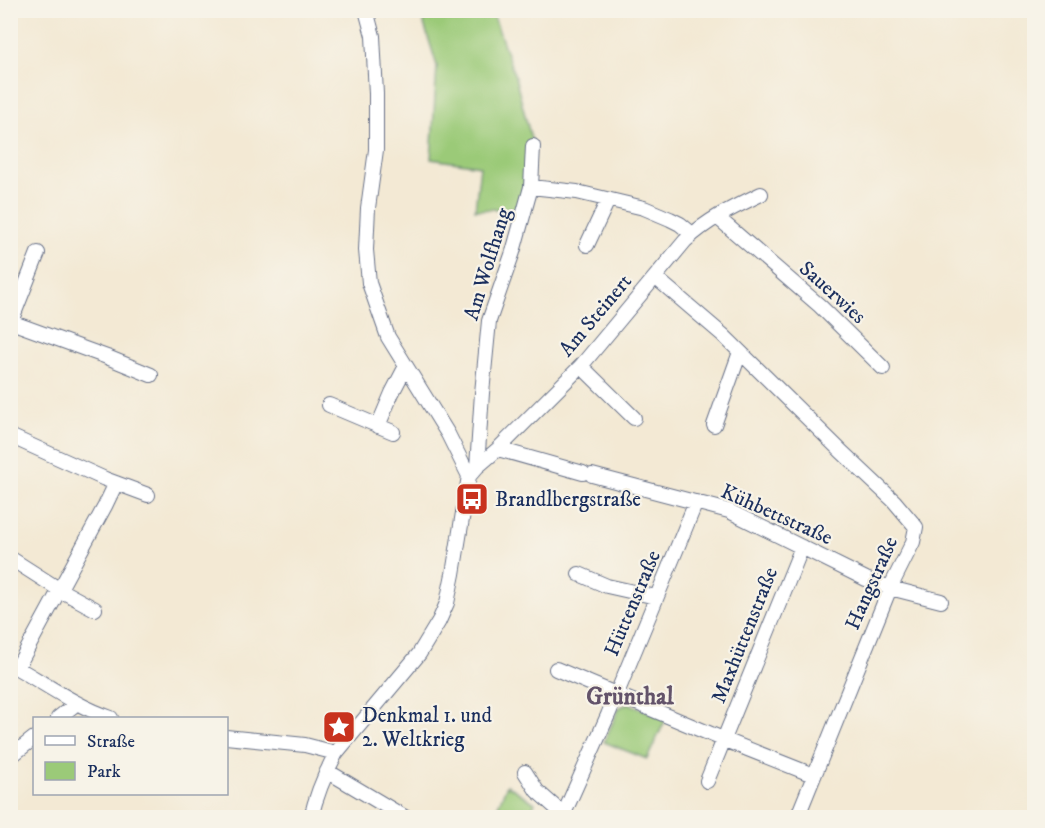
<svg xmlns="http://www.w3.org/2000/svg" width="1045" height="828" viewBox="0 0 1045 828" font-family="'IM FELL DW Pica',serif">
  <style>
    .green { fill: #9bca78; stroke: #5b7c6b; stroke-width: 1.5 }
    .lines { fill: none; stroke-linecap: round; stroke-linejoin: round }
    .minor-casing { stroke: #677087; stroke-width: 16 }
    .minor { stroke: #fff; stroke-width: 14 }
    .labels { text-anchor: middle; stroke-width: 4.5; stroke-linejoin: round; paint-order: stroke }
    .street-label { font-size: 21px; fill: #1b2f5e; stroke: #f7f3e8 }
    .poi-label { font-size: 21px; fill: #1b2f5e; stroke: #f7f3e8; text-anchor: start }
    .quarter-label { font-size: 24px; font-weight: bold; fill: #63536a; stroke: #f7f3e8 }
  </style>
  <rect width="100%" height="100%" fill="#f7f3e8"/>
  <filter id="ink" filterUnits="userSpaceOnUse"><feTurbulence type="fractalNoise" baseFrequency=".0167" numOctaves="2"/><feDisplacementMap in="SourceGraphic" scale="12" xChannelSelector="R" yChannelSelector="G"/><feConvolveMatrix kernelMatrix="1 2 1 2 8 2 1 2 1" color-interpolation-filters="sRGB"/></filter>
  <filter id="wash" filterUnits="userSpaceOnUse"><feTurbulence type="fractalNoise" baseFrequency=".008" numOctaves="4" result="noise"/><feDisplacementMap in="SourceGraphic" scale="24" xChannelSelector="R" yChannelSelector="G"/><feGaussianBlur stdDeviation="1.35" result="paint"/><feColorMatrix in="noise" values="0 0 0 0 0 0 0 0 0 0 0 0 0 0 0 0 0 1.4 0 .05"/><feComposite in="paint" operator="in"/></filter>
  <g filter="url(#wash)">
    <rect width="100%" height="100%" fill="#f3e9d4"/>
    <path class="green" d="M420,11H492L515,77L533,146L522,208L475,210L480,166L431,159L437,66Z
      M628,703L666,719L647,759L604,742L619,708Z
      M507,785L535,803L528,817H498L494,815Z"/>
  </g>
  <g filter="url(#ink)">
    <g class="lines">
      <g class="minor-casing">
        <path id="minor" d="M531,187L577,192L644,208L670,219L680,224L692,234
          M717,217L820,306L883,368
          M587,245L608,200
          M655,277L723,335L842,452L894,501L916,527L913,542L890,588L797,818
          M11,322L107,357L151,375
          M10,324L38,253
          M581,366L634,418
          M329,405L393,432
          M714,425L740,352
          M378,426L392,393L406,366
          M10,436L105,479L148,495
          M498,449L583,473
          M477,467L482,393L489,321L513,252L531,187L533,146
          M592,475L729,511L866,579L890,588L941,601
          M469,476L477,467L498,449L581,366L685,241C707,220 734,207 761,194
          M10,558L60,590L95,609
          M579,574L607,586L656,597
          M10,664C43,682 75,706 111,718
          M17,668L105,506L116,483
          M556,669L725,740L813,775
          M58,718L77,703
          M226,737L305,745L336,753
          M10,757L34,738
          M327,771L406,818
          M525,772L537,791L563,814
          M707,781L802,547
          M311,818C316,795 325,774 336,753L419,654L439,621L447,603L453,574L469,476L448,434L388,337L369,283L366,250L368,208L376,150V94L373,36L366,10
          M562,818L608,715L696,502"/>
      </g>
      <use href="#minor" class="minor"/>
    </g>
  </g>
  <defs>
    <g id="bus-square" transform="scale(1.725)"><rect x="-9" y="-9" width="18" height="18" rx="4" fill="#c8321e" stroke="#f7f3e8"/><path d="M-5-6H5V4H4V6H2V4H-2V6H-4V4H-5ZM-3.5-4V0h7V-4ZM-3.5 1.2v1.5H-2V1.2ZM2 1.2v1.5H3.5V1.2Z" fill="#fff"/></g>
    <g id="sight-square" transform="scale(1.725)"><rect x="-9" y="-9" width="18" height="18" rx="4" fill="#c8321e" stroke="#f7f3e8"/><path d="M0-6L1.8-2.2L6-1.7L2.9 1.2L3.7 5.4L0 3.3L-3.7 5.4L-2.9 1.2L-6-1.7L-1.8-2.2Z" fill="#fff"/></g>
  </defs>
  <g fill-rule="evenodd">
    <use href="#bus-square" x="472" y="499"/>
    <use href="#sight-square" x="339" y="727"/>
  </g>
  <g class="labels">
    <g class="street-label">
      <text transform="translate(487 264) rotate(-73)" y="7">Am Wolfhang</text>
      <text transform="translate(833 292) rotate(42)" y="7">Sauerwies</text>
      <text transform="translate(595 315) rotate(-50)" y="7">Am Steinert</text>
      <text transform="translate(777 514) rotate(24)" y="7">Kühbettstraße</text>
      <text transform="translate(871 583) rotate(-66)" y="7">Hangstraße</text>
      <text transform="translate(632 603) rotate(-67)" y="7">Hüttenstraße</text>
      <text transform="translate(744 635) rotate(-68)" y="7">Maxhüttenstraße</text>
    </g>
    <g class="poi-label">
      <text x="495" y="506">Brandlbergstraße</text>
      <text x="362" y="722">Denkmal 1. und<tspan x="362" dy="24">2. Weltkrieg</tspan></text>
    </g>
    <g class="quarter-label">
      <text x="630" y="704">Grünthal</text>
    </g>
  </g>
  <rect width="1045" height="828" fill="none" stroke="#f7f3e8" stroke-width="36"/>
  <rect x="33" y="717" width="195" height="78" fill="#f7f3e8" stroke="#9fa5b1" stroke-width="1.5"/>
  <rect x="45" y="736" width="30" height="9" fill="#ffffff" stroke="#9fa5b1" stroke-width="1.5"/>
  <text x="87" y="747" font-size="18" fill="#1b2f5e">Straße</text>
  <rect x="45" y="762" width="30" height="18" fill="#9bca78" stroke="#9fa5b1" stroke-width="1.5"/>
  <text x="87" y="777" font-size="18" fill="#1b2f5e">Park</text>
</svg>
